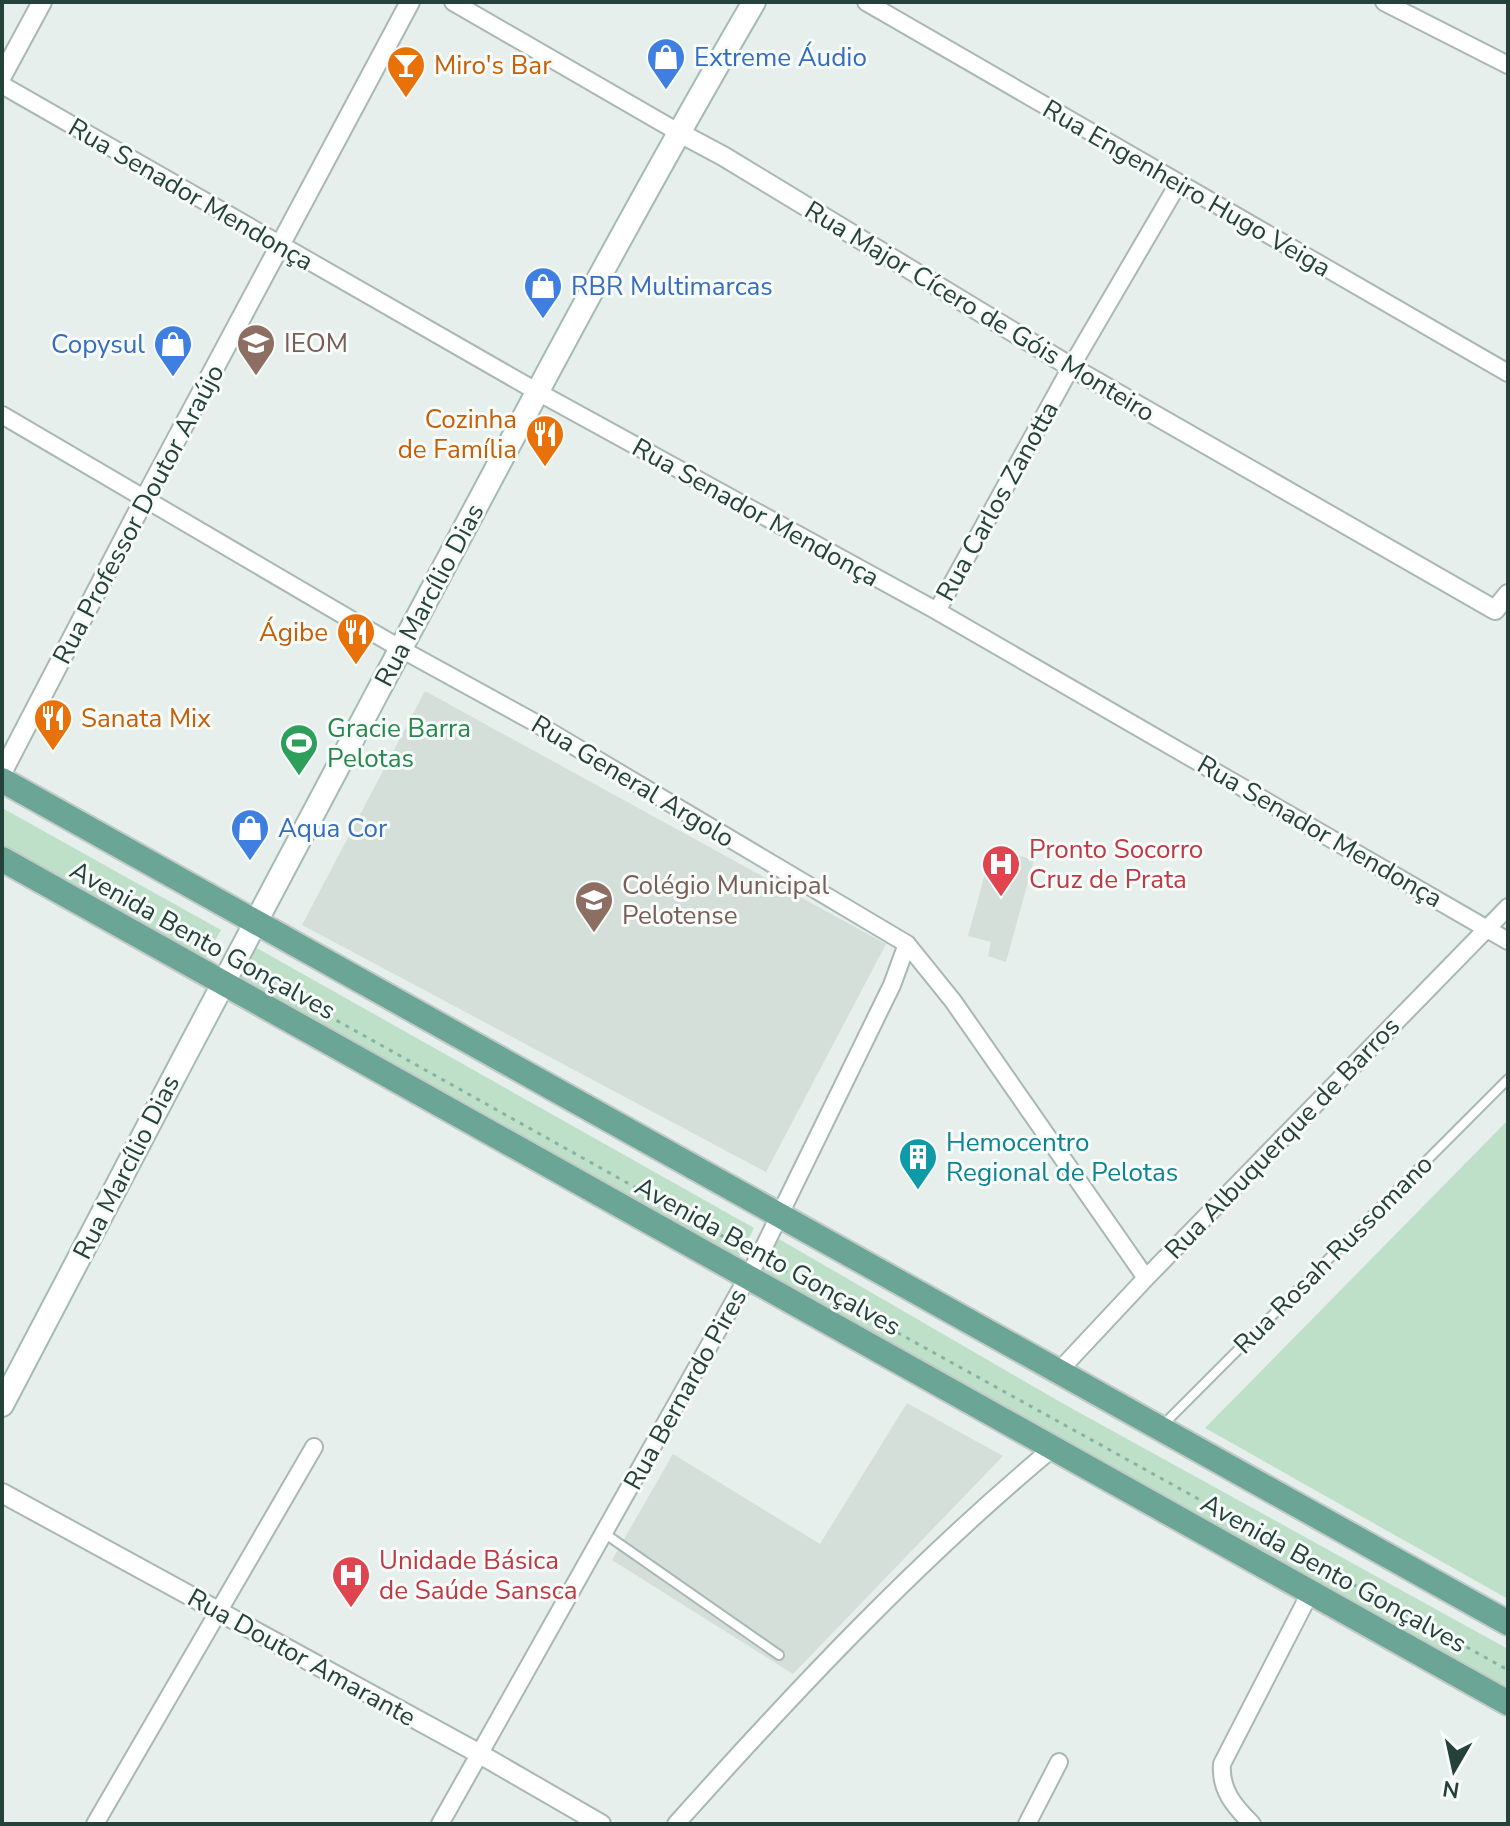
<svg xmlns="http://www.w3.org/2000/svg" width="1510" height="1826" viewBox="0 0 1510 1826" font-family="'Nunito Sans',sans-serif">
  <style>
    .built { fill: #d4dfda }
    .green { fill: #bfe0c8 }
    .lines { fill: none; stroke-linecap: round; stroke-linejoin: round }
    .service-casing { stroke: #a8b8b2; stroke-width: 12 }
    .minor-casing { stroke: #a8b8b2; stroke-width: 20 }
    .tertiary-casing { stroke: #a8b8b2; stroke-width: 22 }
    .secondary-casing { stroke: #a4bbb3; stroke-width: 26 }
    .primary-casing { stroke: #c2cac8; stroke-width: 28 }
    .path { stroke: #86b3a5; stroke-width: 3; stroke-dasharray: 4 6; stroke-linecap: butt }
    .service { stroke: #fff; stroke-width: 8 }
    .minor { stroke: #fff; stroke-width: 16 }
    .tertiary { stroke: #fff; stroke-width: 18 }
    .secondary { stroke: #fff; stroke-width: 22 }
    .primary { stroke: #6aa596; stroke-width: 24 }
    .labels { text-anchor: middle; stroke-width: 6; stroke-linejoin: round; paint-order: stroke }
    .shop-label { font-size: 26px; fill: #366cbe; stroke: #f7fbf9; text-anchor: start }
    .food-label { font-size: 26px; fill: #c56008; stroke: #f7fbf9; text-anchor: start }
    .street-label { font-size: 26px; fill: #24423a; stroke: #f7fbf9 }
    .education-label { font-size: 26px; fill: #785e54; stroke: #f7fbf9; text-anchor: start }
    .leisure-label { font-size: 26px; fill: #27864d; stroke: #f7fbf9; text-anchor: start }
    .health-label { font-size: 26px; fill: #be3a42; stroke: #f7fbf9; text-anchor: start }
    .culture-label { font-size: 26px; fill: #0d838f; stroke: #f7fbf9; text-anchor: start }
  </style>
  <rect width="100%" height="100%" fill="#e6efeb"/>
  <path class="built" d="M425,691L886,944L766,1172L302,925Z
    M992,848L1034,860L1006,962L988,956L991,942L968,936Z
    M907,1403L1003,1456L793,1674L612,1560L673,1454L820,1544Z"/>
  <path class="green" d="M4,809L221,930L202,964L2,853Z
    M255,947L754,1228L735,1265L236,984Z
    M1508,1120V1599L1205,1428Z
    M779,1239L1062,1403L1508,1649V1700L759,1276Z"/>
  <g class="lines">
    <g class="service-casing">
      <path id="service" d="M1162,1426L1508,1079
        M604,1533L779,1655"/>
    </g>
    <g class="minor-casing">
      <path id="minor" d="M453,2L678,132
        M866,2L1508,373
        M1384,2L1508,65
        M2,85L536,391L937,611L1508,941
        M2,415L401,649L532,721L907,944L953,1001L1146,1278
        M937,611L1071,367L1178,184
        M1058,1372L1146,1278L1508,907
        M95,1824L314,1447
        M440,1824L759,1257L892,985L907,944
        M676,1824C795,1691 917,1561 1054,1447
        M1027,1824L1059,1762
        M1252,1824C1234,1806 1220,1790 1222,1764L1311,1591"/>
    </g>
    <g class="tertiary-casing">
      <path id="tertiary" d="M2,76L42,2
        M678,132L723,156L1071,367L1495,610L1508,594
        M2,773L145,498L410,2
        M2,1493L478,1753L601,1824"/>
    </g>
    <g class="secondary-casing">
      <path id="secondary" d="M2,1405C125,1168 250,933 375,697C499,464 621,230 754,2"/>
    </g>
    <g class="primary-casing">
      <path id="primary" d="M2,780L1508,1623
        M2,859L1508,1703"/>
    </g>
    <path class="path" d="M293,996L733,1242
      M775,1265L1508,1670"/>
    <use href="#service" class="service"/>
    <use href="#minor" class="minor"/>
    <use href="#tertiary" class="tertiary"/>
    <use href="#secondary" class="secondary"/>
    <use href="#primary" class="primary"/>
  </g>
  <defs>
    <g id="shop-pin" transform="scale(2)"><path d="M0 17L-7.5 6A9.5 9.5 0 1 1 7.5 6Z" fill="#3f7fe0" stroke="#f7fbf9"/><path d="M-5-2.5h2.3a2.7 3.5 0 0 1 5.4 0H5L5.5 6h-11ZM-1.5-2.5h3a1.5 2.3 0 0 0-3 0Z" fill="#fff"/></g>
    <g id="bar-pin" transform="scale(2)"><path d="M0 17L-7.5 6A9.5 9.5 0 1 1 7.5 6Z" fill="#e8710a" stroke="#f7fbf9"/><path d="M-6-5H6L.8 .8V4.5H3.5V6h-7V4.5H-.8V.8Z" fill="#fff"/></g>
    <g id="university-pin" transform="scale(2)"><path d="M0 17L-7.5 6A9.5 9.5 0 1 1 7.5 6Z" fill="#8d6e63" stroke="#f7fbf9"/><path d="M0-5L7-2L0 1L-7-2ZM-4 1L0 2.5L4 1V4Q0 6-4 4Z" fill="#fff"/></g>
    <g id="restaurant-pin" transform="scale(2)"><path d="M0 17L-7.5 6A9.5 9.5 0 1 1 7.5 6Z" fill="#e8710a" stroke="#f7fbf9"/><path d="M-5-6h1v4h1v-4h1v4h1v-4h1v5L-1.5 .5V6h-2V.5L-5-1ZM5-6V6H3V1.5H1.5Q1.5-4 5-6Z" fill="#fff"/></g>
    <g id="stadium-pin" transform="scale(2)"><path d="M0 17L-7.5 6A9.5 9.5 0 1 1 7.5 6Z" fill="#2e9e5b" stroke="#f7fbf9"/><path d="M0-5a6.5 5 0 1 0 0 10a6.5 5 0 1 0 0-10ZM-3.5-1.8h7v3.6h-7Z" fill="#fff"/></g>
    <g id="hospital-pin" transform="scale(2)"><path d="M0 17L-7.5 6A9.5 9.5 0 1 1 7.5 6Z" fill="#e0444e" stroke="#f7fbf9"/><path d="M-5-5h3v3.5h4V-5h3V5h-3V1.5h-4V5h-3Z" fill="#fff"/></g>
    <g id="school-pin" transform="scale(2)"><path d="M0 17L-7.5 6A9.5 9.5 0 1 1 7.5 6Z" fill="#8d6e63" stroke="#f7fbf9"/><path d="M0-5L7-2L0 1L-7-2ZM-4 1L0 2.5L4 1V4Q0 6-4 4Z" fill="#fff"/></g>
    <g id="building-pin" transform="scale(2)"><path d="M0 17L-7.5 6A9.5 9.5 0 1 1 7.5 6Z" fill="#0f9aa8" stroke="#f7fbf9"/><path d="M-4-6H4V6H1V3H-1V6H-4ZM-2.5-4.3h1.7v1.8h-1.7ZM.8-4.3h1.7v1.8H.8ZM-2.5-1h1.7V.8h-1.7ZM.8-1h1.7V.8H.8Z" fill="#fff"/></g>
  </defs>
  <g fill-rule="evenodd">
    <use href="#shop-pin" x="666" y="57"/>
    <use href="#bar-pin" x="406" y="65"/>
    <use href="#shop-pin" x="543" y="286"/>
    <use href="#university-pin" x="256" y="343"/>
    <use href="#shop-pin" x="173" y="344"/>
    <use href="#restaurant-pin" x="545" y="434"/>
    <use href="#restaurant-pin" x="356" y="632"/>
    <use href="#restaurant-pin" x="53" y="718"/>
    <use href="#stadium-pin" x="299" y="743"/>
    <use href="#shop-pin" x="250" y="828"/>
    <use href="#hospital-pin" x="1001" y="864"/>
    <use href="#school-pin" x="594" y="900"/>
    <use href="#building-pin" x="918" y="1157"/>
    <use href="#hospital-pin" x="351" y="1575"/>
  </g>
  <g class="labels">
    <g class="shop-label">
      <text x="694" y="66">Extreme Áudio</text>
      <text x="571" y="295">RBR Multimarcas</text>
      <text x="145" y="353" text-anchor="end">Copysul</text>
      <text x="278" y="837">Aqua Cor</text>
    </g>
    <g class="food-label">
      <text x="434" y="74">Miro's Bar</text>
      <text x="517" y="428" text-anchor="end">Cozinha<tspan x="517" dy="30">de Família</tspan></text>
      <text x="328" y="641" text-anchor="end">Ágibe</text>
      <text x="81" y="727">Sanata Mix</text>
    </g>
    <g class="street-label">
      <text transform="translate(1187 188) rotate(30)" y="9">Rua Engenheiro Hugo Veiga</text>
      <text transform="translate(191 194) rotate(30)" y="9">Rua Senador Mendonça</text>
      <text transform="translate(980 311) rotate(31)" y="9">Rua Major Cícero de Góis Monteiro</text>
      <text transform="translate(997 501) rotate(-61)" y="9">Rua Carlos Zanotta</text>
      <text transform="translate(756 512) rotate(29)" y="9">Rua Senador Mendonça</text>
      <text transform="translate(138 514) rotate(-62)" y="9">Rua Professor Doutor Araújo</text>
      <text transform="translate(429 595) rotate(-62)" y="9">Rua Marcílio Dias</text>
      <text transform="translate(633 781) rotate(31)" y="9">Rua General Argolo</text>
      <text transform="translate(1320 831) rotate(30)" y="9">Rua Senador Mendonça</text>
      <text transform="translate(203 940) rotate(29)" y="9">Avenida Bento Gonçalves</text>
      <text transform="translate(1282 1138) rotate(-46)" y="9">Rua Albuquerque de Barros</text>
      <text transform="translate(126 1167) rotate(-63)" y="9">Rua Marcílio Dias</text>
      <text transform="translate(1333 1254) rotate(-45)" y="9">Rua Rosah Russomano</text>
      <text transform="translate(768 1256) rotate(29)" y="9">Avenida Bento Gonçalves</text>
      <text transform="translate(685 1389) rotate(-61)" y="9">Rua Bernardo Pires</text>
      <text transform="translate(1334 1573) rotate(29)" y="9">Avenida Bento Gonçalves</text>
      <text transform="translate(302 1657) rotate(29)" y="9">Rua Doutor Amarante</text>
    </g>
    <g class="education-label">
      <text x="284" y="352">IEOM</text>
      <text x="622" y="894">Colégio Municipal<tspan x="622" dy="30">Pelotense</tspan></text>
    </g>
    <g class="leisure-label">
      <text x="327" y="737">Gracie Barra<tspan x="327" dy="30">Pelotas</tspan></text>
    </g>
    <g class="health-label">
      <text x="1029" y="858">Pronto Socorro<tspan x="1029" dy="30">Cruz de Prata</tspan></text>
      <text x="379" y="1569">Unidade Básica<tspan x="379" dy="30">de Saúde Sansca</tspan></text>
    </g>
    <g class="culture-label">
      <text x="946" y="1151">Hemocentro<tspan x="946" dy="30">Regional de Pelotas</tspan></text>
    </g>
  </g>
  <rect width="1510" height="1826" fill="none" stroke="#24423a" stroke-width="8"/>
  <g transform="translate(1454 1770) rotate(189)" stroke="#f7fbf9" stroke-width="6" paint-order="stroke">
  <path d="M0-6L14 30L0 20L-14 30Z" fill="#24423a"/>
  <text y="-12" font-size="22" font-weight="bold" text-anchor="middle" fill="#24423a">N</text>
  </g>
</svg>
